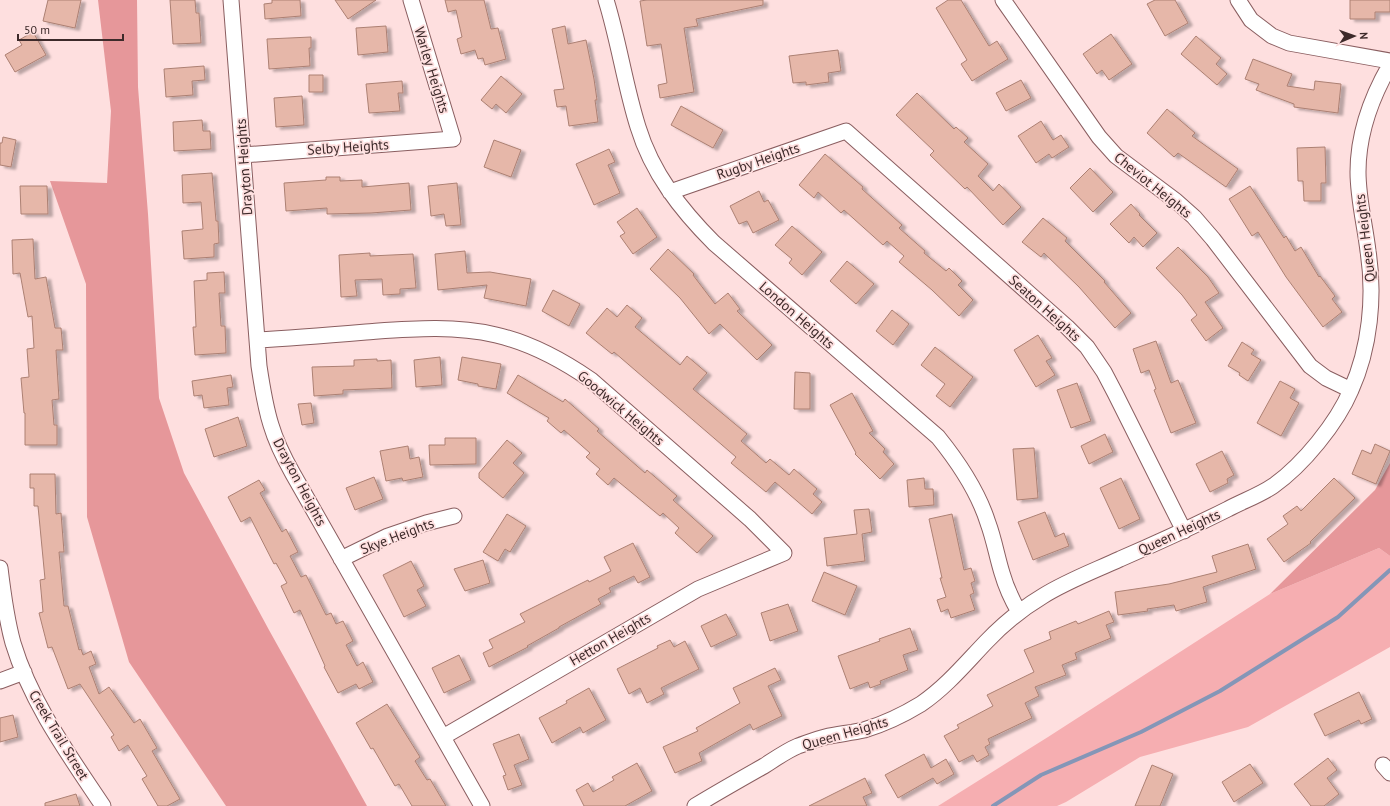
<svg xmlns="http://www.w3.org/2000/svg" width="1390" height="806" viewBox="0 0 1390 806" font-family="'PT Sans',sans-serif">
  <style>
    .green { fill: #f6aeb1 }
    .forest { fill: #e6979a }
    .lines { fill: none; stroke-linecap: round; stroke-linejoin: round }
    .stream { stroke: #8496b7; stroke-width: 4 }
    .building { fill: #e6b7a9; stroke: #ac8073; filter: url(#shadow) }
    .minor-casing { stroke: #8a5e60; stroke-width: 17 }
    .minor { stroke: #fff; stroke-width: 15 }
    .labels { text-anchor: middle; stroke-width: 3.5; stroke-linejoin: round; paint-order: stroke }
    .street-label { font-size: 14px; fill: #3d2a2a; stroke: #fedfdf }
  </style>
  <defs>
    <filter id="shadow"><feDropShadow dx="4.5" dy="2.5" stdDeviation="1" flood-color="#0004"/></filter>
  </defs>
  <rect width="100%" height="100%" fill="#fedfdf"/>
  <path class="green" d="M1379,548L1390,556V647L1248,727L1140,757L1066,802L1057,806H938L1048,737L1270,594Z"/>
  <path class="forest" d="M98,0H137L138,87L148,214L159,398L184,473L269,630L367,806H226L129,662L87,517L86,284L50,181L107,183L111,111Z
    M1390,463V556L1379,548L1270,594L1375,490Z"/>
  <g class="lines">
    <path class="stream" d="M993,806L1041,775L1141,732L1220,691L1338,617L1390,570"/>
  </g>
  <path class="building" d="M48,0H81L75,28L43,21Z
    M170,0H195L196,13H199L201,43L173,44Z
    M272,0H300L301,16L265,19L264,4L272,3Z
    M335,0H376L348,19Z
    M445,0H484L491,29L498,28L506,59L485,65L483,58L478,59L475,50L461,54L457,39L462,37L456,10L448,12Z
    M647,0H763V5L696,19L698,26L684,28L694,92L660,98L658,85L667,83L661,44L647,46L640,1Z
    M948,0H961L989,46L997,41L1008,59L972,81L961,64L967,60L936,8Z
    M1155,0H1175L1188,23L1165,36L1147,4Z
    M1350,0H1390V12H1375V19H1350Z
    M386,26L388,52L358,55L356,28Z
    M565,26L568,44L586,40L594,79L597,100H595L598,122L569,126L566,106L557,107L554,90L564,89L552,29Z
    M33,32L46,55L15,72L5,55L22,45L19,40Z
    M1111,34L1132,64L1109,80L1102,70L1097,74L1083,54Z
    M1196,36L1221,58L1216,64L1227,74L1217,85L1181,54Z
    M311,37V48H309L310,66L269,69L267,39Z
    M838,50L841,71L828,73L829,82L806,85V82L793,83L789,56Z
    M1253,59L1292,74L1287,86L1314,90L1315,81L1341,84L1338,113L1294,107V104L1256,90L1259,84L1245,79Z
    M204,66L205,80L192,81L193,95L166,97L164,69Z
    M309,75H323V92H309Z
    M501,76L522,94L506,113L496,104L492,109L481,100Z
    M1021,80L1031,98L1006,111L996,93Z
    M402,81L403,93H398L400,111L369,113L366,84Z
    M917,93L954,129L956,127L968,138L964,142L988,164L978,176L993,191L999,184L1021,207L1003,225L967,187L965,189L930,155L934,151L896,115Z
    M302,96L304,125L276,127L274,98Z
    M681,106L723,130L713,148L671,125Z
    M1167,109L1195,133L1192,136L1238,169L1226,187L1178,153L1174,157L1147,133Z
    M202,120L203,131H210L211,149L174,151L173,122Z
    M1041,121L1053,140L1061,135L1069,147L1052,158L1049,154L1036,163L1018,136Z
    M3,137L16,140L11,167L0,165V143H2Z
    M494,140L521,150L511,177L484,167Z
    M1325,147L1326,183H1321V201H1304L1303,181H1298L1297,148Z
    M609,149L615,162L608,165L620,193L594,205L576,164Z
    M825,154L863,187L862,189L902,225L899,228L925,251L924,253L946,271L949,268L962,281L958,285L973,300L959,316L932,290L899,262L904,256L887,241L883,245L844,210L841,213L818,192L814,198L799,185Z
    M1090,168L1113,192L1093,212L1070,188Z
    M212,173L216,221H218L219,243L214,244V257L184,259L182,231L203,229L201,202L183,203L182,175Z
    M326,177H340V181L362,180V187L409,183L411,210L371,213L327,214V208L286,211L284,183L326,180Z
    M457,183L461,225L446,226L444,214L431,216L428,186Z
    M20,186H47L48,214H21Z
    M1250,186L1284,238L1286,236L1295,251L1301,247L1319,277L1320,276L1335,296L1332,299L1342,312L1323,327L1286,277L1258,232L1252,236L1229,199Z
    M759,191L764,202L768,200L779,220L753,233L747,221L739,224L730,206Z
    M1131,204L1140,214L1139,215L1157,233L1143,247L1134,237L1129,243L1110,224Z
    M637,208L657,237L633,254L620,236L625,233L617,222Z
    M1043,218L1067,238L1065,241L1105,281L1104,282L1131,313L1115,328L1079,287L1044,253L1041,257L1022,242Z
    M792,226L822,252L802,275L789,263L792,259L775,245Z
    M33,239L35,279L46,277L55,328H61L63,350H56L59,399L52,400L54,425H57V445H25V413H24L21,378L29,377L27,349L34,348L32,316L28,317L20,273L13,274L12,240Z
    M1178,247L1208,277L1219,293L1205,302L1223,328L1206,341L1191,320L1197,315L1182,295L1156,268Z
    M668,249L694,274L693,275L715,304L728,293L740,309L737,311L772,345L757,360L720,324L709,334L680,298L650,269Z
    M465,251L467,273L490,272L531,279L526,306L484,298L487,285L438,290L435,254Z
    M370,253V256L413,254L416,288L400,289V294L383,295L382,279L355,280L357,296L341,297L339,255Z
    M847,261L874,284L856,304L830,281Z
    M224,272L225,293H219L221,326H225L226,353L195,355L193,327H196L194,281L207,280V273Z
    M553,290L580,304L569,326L542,311Z
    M627,305L642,318L635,327L680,365L687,356L707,373L693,389L747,434L741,441L766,463L770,459L789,475L794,469L817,489L813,494L822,502L812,514L775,482L766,492L731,463L736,457L614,352L612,354L586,333L607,308L617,317Z
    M892,310L909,324L893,345L876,331Z
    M1038,335L1052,358L1046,361L1055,375L1036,387L1014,350Z
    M1156,341L1171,383L1178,380L1196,423L1171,433L1154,390L1156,389L1149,370L1141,373L1133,349Z
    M1242,342L1254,350L1251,354L1261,360L1248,381L1239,375L1240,373L1228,366Z
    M935,347L973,377L950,407L936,396L945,384L921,365Z
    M440,357L442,385L416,387L414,360Z
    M462,357L501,364L496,389L478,386V384L458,380Z
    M377,359V361L391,360L392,388L343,390V394L314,396L312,367L354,366V360Z
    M795,372L810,373V409H794Z
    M231,375L233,387L227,388L229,405L204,408L202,395L194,396L192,381Z
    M518,375L563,402L565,399L599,429L597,431L645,473L647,470L677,496L673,500L713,536L697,553L675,533L679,528L663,513L660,516L614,478L608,485L596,474L600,469L586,457L590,453L564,430L561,433L547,421L549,418L507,393Z
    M1280,381L1295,389L1290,398L1299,403L1281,436L1257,423Z
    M1077,383L1091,421L1071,428L1057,390Z
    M852,393L873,431L869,433L885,449L883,452L894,464L880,479L855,454L856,453L830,405Z
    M311,403L314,423L302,425L298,404Z
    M238,417L247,446L214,457L205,429Z
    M1105,434L1113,452L1089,464L1081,446Z
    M445,438H476V464L430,465L429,445H445Z
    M507,440L522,453L513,463L524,473L503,498L479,478V473Z
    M1375,444L1390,451L1376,484L1352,474L1362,450L1371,454Z
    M408,446L410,459L419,457L423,477L403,481L402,478L386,481L380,451Z
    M1034,448L1038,498L1017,500L1013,449Z
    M1222,451L1234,475L1227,479L1228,483L1210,492L1196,464Z
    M30,474H55L56,514L61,513L64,552H59L64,606H68L79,650L81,649L83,655L91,651L96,664L89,667L99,694L109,687L134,723L140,719L157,748L152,751L180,799L167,806H158L142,779L147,776L128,745L119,751L111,737L114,735L80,684L68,689L52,647L48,648L39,613L43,612L40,580L45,579L38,506H34V488H30Z
    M374,477L383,499L355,510L346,488Z
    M924,478L925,489H933L934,505L909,507L907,480Z
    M1121,478L1140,519L1119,529L1100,488Z
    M1334,478L1355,498L1310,542L1311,543L1284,562L1267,539L1288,524L1283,516L1297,506L1301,511Z
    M259,480L265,490L260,493L282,532L286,529L298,552L290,556L301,577L306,575L326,615L331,613L336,624L343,621L353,641L346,645L357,666L363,662L373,682L359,689L356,684L338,693L324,667L325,666L300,610L294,613L281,586L287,583L276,563L274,564L250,517L241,522L228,497Z
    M869,509L872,532L862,534L865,561L827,566L824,538L857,534L854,510Z
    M1045,512L1055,537L1064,533L1069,546L1033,560L1018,522Z
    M507,514L526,526L510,552L505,549L498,561L483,552Z
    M952,514L964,570L971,568L975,581L971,583L974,593L970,595L975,610L951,618L948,609L941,612L937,600L946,597L940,578H942L929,519Z
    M633,543L650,577L638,583L634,576L609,588L611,592L598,599L601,604L559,627V628L527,646L528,647L489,667L483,653L493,648L489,640L525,622L520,614L588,580L589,582L611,571L604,557Z
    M1248,544L1256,569L1203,587L1207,602L1176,611L1174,605L1147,609L1148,611L1118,615L1115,592L1169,584L1217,572L1212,556Z
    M483,560L490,583L465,591L454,569Z
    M411,561L424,586L417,590L426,606L404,617L383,575Z
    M824,572L857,586L845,615L812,601Z
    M788,604L798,631L770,641L761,613Z
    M1109,611L1114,622L1106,625L1111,638L1075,653L1077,659L1062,665L1066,675L1035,687L1039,696L1025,703L1032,718L988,739L990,744L985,747L989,755L977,762L973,755L959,762L944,736L959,728L957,725L993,706L987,695L1034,672L1024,650L1051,639L1049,632L1076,621L1078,624Z
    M726,614L737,635L711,647L701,626Z
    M910,628L918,650L903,655L908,670L880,681L881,684L870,688L868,682L850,689L838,656L880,641L879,639Z
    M670,640L674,647L685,641L699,669L661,688L664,694L647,703L640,688L629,694L617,669L658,648L657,646Z
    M459,655L471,680L444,693L432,668Z
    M775,668L781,680L768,686L782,716L753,730L750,724L699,753L702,761L675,773L663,747L698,731L696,728L740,703L733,688Z
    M589,688L606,720L583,733L580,727L552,743L539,718L567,703L566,701Z
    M1359,692L1372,719L1361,724L1359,720L1325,736L1314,714Z
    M387,704L420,757L415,761L427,780L430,779L446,806H412L399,784L395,786L373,748L371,749L356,723Z
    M13,715L18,737L0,742V718Z
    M519,734L529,759L514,765L522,785L508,790L503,776L506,775L493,744Z
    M924,754L931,768L946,759L954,774L937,784L933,778L898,798L885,775Z
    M1328,758L1337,770L1327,778L1339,794L1324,806H1311L1294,784Z
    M637,763L652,791L625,806H584L576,790L588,783L593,792L614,780L612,777Z
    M1250,764L1263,783L1234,802L1222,782Z
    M1152,765L1173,774L1160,806H1135Z
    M865,778L872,793L863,797L867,806H809Z
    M76,794L80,806H45V803Z"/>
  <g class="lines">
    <g class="minor-casing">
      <path id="minor" d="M231,0L259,366C262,386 265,406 271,425C276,442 284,458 293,474L482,806
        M606,0C619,42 625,86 638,127C652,173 681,210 714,243L938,437C959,463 978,491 988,523C994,539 997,557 1002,573C1006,587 1012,600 1019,612
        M1003,0L1099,137L1116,156L1176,201L1194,217L1213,239L1310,366L1326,378L1351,390
        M1238,0L1251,20L1272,36L1289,43L1390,61
        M243,155L453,139L411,0
        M670,192L846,131L1067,327L1087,347L1104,372L1115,393L1184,531
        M257,340C294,338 330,335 366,332C410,329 453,325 496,335C531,343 562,360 591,380L750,519L784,553L698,589L443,737
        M341,559L388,536L426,523L454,516
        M0,568C3,593 6,618 13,643C31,703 69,755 103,806
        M0,681L24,672
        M1383,765L1390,773
        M695,806C718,792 741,779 764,766C775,759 786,751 798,746C807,743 816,739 825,737C838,734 851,733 864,730C884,724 903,715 921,704C946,687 965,664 986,642C1003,624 1023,608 1043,596C1067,581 1094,571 1120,559C1157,543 1192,527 1228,509C1243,501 1260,495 1273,486C1303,465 1337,423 1351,390C1370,348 1375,296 1368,251C1365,225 1358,199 1358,172C1358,134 1371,98 1390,65"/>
    </g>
    <use href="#minor" class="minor"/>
  </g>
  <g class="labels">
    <g class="street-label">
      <text transform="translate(432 70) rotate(73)" y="5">Warley Heights</text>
      <text transform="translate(348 147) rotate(-4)" y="5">Selby Heights</text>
      <text transform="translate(758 161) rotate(-19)" y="5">Rugby Heights</text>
      <text transform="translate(244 167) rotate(-94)" y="5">Drayton Heights</text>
      <text transform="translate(1153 185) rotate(39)" y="5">Cheviot Heights</text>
      <text transform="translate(1365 238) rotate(-97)" y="5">Queen Heights</text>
      <text transform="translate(1045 308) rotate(42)" y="5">Seaton Heights</text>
      <text transform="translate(797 315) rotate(41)" y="5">London Heights</text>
      <text transform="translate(621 408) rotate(40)" y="5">Goodwick Heights</text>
      <text transform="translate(300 482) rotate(62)" y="5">Drayton Heights</text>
      <text transform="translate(1179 532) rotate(-25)" y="5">Queen Heights</text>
      <text transform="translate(397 536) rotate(-21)" y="5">Skye Heights</text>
      <text transform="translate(610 639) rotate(-30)" y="5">Hetton Heights</text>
      <text transform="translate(845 733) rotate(-16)" y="5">Queen Heights</text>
      <text transform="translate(59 735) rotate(59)" y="5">Creek Trail Street</text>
    </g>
  </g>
  <g transform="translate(1354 36) rotate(88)" stroke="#fedfdf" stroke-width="3" paint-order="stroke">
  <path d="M0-3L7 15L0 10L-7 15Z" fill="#3d2a2a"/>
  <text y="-6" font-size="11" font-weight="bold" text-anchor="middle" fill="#3d2a2a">N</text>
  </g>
  <path d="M18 34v6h105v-6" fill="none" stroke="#3d2a2a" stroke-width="2"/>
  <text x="24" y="34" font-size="12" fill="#3d2a2a" stroke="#fedfdf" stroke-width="3" paint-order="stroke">50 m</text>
</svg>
